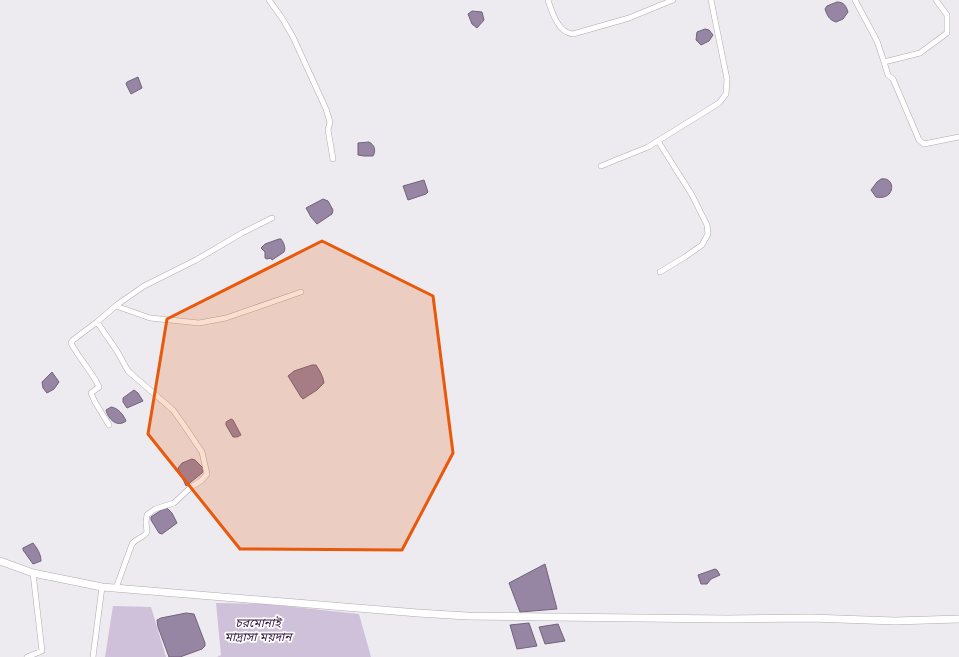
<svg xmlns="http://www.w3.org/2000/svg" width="959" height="657" viewBox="0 0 959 657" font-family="Lora,'Noto Sans Bengali',serif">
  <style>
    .green { fill: #cfc1d9 }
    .water { fill: #9785a4; stroke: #70637a }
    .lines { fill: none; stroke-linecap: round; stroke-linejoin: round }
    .minor-casing { stroke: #aeabb1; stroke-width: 6 }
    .major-casing { stroke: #aeabb1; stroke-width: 8 }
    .minor { stroke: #fff; stroke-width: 5 }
    .major { stroke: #fff; stroke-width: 7 }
    .marked { fill: #e8590c; fill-opacity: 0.2; stroke: #e8590c; stroke-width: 3; stroke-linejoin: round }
    .labels { text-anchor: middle; stroke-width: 3.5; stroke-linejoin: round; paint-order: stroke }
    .park-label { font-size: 12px; font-style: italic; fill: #381d47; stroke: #fff }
  </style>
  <rect width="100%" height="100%" fill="#edeaf0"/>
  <path class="green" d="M216,603L266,604L359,614L371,657H217L221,655Z
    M113,606L151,607L166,657H105Z"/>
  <path class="water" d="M837,2C844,2 846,6 848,12L843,19L836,22C829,20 827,15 825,9L827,6Z
    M472,11L482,12L484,20L477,28L472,24L468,14Z
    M705,29L709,30L713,35L709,41L701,45L696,40L697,32Z
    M138,77L142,88L131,94L126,84L127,82Z
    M369,142C375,145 376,151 373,156H364L358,155V143Z
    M881,179C896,176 896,201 876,197L871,190L877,182Z
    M424,180L428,192L426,194L408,200L403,186Z
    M323,199L328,201L333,210L332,214L317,224L311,217L306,208Z
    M279,239H281C284,243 286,248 284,252L272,260L271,258L267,259L265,258V252L261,248L265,244Z
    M312,365H316C320,371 323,376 324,383L317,390L303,399L301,397L288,376L294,371Z
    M52,372L59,382L54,389L47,393L43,388L42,382Z
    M134,390L138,393L143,401L127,408L123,402V398Z
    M111,407C118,408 123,414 126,421C117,428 108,419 106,410Z
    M231,419L233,420L241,435L237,437H233L226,425V422Z
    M192,459L195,460L204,469L202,473L186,486L178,468L182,463Z
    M166,507L172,513L177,523L162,534L159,533L151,520V517Z
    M33,543C37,548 41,554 41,561L33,564L23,550V548Z
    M545,564L557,609L520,612L509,583Z
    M715,569L717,570L720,575L711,579L707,584H701L698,575Z
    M186,613L194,614L205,643V646L202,649L180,657H169L158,627L157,620L161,618Z
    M529,623L537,646L517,649L510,625Z
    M558,624L565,641L545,644L539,627Z"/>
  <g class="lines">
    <g class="minor-casing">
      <path id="minor" d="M269,0L282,18L293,37L326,109L330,122L328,130L333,159
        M548,0C552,12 558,33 573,34L629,18L673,0
        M855,0L877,41L884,62
        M936,0L947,15V33L920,53L884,62L888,75L893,79L919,140L924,144L959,137
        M658,141L692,195L707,225L708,234L702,245L685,257L660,272
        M601,166L648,147L719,103L726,94L727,79L711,0
        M116,306L150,318L199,323L226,318L301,292
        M97,322L117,351L128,371L173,410L183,424L202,452L207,474L201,481L191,487L174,503L155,509L147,515L146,522L147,532C144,538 136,538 132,544L116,588
        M109,425L95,402L91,393L99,387C92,371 79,359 71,343L73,340L97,322L118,304L144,286L196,260L242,233L272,218
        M27,657L42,651L33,573
        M93,657L102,587"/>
    </g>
    <g class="major-casing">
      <path id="major" d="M0,561L33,573L102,587L418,613L467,616L727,619L811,618L895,621L959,619"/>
    </g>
    <use href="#minor" class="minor"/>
    <use href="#major" class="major"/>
  </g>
  <path class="marked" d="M322,241L433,296L453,453L402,550L240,549L148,434L167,319Z"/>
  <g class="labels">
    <g class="park-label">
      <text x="258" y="627">চরমোনাই<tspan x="258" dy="14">মাদ্রাসা ময়দান</tspan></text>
    </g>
  </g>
</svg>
